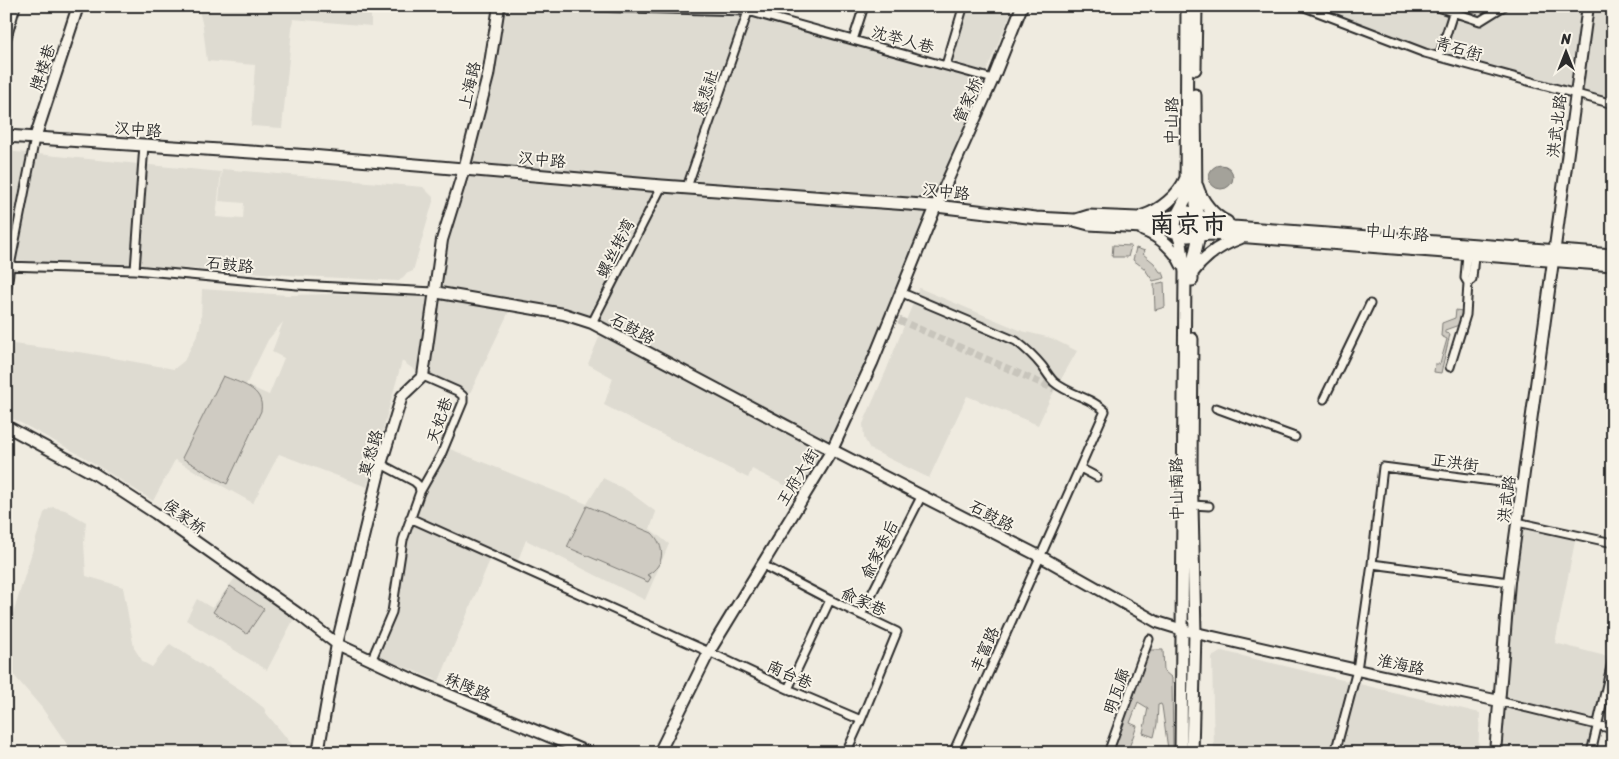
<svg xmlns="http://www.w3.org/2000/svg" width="1619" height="759" viewBox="0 0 1619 759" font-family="Sriracha,'LXGW WenKai TC',sans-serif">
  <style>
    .built { fill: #dedbd1; fill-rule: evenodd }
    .green { fill: #cfcbc2; stroke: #7d7b76 }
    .water { fill: #a4a29a; stroke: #74726e }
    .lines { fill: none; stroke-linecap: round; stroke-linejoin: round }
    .street-tunnel { stroke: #c8c5bc; stroke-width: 7; stroke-dasharray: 7 3.5; stroke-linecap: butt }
    .street-casing { stroke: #2b2b2b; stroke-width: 11 }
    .secondary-casing { stroke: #2b2b2b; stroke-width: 14 }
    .primary-casing { stroke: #2b2b2b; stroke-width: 15 }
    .street { stroke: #f7f3e8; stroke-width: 7 }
    .secondary { stroke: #f7f3e8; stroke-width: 10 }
    .primary { stroke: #f7f3e8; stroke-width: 11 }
    .labels { text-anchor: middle; stroke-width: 4; stroke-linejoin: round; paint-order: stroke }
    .street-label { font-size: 16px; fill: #2b2b2b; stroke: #f7f3e8 }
    .town-label { font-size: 26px; font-weight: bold; fill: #2b2b2b; stroke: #f7f3e8 }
  </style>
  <rect width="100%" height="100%" fill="#efebe0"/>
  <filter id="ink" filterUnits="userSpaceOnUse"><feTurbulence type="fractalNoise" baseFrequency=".02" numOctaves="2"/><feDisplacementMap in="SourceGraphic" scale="10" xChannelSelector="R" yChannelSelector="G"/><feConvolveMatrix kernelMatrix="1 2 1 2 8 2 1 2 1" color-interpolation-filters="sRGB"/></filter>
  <g filter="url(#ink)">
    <path class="built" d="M198,6H371V26L293,19L282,128L251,126L255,65L207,61L203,27Z
      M499,6L748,11L993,79L872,363L804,495L752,469L748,478L604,405L613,378L588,364L603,328L512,305L470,393L423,376L402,361L367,487L279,454L253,503L175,460L153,501L84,457L6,415V369L13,344L86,353L174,369L184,361L198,334L201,321L202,289L288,295L434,292ZM283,322L272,352L284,358L269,395L246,385L268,340Z
      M970,6H1014L986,72L948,60L963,8Z
      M1302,6H1613V104L1425,53Z
      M6,151L221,172L216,217L243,219L244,203L219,201L222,169L423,187L434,198L413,271L406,274L399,281L301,276L240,271L6,260Z
      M919,288L1022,331L1051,338L1077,351L1051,397L1038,425L967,396L929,478L870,449L864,438L863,424L886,371Z
      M445,447L587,504L603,478L628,491L656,512L650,529L669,544L645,600L526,540L516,565L492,555L439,681L378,656L388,621L406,526Z
      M53,507L65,510L86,522L84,543L86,576L123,587L134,648L143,662L152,667L170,644L241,690L264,708L266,713L299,753H130L124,748L122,753H73L42,708L6,666V626L9,627L44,513L50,508Z
      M1517,522L1576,536L1555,643L1613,658L1591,753H1499Z
      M239,573L297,613L267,670L186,620L197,599L212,608Z
      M1222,651L1480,713L1478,753H1214L1212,657Z"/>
    <path class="green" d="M1113,245L1131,246L1128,257H1112Z
      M1136,248L1145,251L1143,254L1154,263L1160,272H1163L1165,278L1153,281L1144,268L1133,260Z
      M1164,282L1165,307L1155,310L1154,284Z
      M1456,310L1462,311L1459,325L1445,330V333L1450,334L1441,373L1434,372L1435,364H1440L1447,339L1441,336L1442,323L1455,318Z
      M223,376C239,383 265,388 261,411L227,484L182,458Z
      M587,506L652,533C665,546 666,565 647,575L651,577L648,582L567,547Z
      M230,586L264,609L247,634L213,612Z
      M1150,650H1163L1164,671L1172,678L1173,749H1168L1162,706L1161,704L1158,705L1157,724L1154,737L1143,733L1148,708L1138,702L1130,723L1137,726L1127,753H1112Z"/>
    <path class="water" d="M1209 177a12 12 0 1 1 24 0a12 12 0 1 1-24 0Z"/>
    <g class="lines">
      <path class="street-tunnel" d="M899,320L1054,389"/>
      <g class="street-casing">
        <path id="street" d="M547,6L748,11L993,79
          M1302,6L1425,53L1613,104
          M1434,6L1480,21L1504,6
          M853,40L864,6
          M6,41L16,6
          M1439,57L1453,13
          M946,65L963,8L970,6
          M687,187L750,6
          M1467,254L1465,278L1468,283
          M6,266L135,270L297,285L434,292
          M135,270L144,145
          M6,294L10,266L35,138
          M907,295L1016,341C1025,348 1034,356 1042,366C1046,371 1049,377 1054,382C1069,395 1091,397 1105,411L953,753
          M592,323L662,186
          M1450,367L1466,315L1468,283L1472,279L1474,255
          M1324,399L1370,304
          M1216,408L1295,437
          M1080,468L1097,477
          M420,492L441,455L463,402V396L457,391L423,376
          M1192,505L1209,506
          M410,518L709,652L788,689L861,720
          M1517,522L1613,543
          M761,564L830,600L897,632L861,720L846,753
          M1372,564L1509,582
          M861,615L922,495
          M371,661L392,612L403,540L420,492L419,486L415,482L381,464
          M788,689L830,600
          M1499,701L1613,729
          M1108,753L1149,639
          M1335,753L1357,670L1372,564L1383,467L1523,485
          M1591,753L1613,658"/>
      </g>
      <g class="secondary-casing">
        <path id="secondary" d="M35,138L78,6
          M434,292L564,314L592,323L832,450L1047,560L1157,622L1183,630L1357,670L1499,701
          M6,426L95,474L155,513L297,613L337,644L414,680L589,753
          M318,753L337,644L381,464L402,396L423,376L442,240L464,169L488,76L499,6
          M659,753L709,652L832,450L872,363L936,206L993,79L1022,6
          M1495,753L1509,582L1588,6"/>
      </g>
      <g class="primary-casing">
        <path id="primary" d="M1195,69L1196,6
          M6,136L311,156L662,186L936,206L1036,218L1074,220L1089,224L1160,228L1188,236L1211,234L1613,265
          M1197,186C1201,200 1213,216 1227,222
          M1143,216C1160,211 1179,195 1186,178
          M1076,220L1089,216L1162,219L1188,212L1233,227L1613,255
          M1143,230C1159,236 1175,249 1182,265
          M1192,273C1205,255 1220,245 1240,238
          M1192,280V267L1201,226L1196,204L1195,95
          M1192,339L1191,464L1195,632L1192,753
          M1181,753L1185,272L1181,243L1175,225L1177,215L1186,198L1187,6"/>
      </g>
      <use href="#street" class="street"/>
      <use href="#secondary" class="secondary"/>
      <use href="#primary" class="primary"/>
    </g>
  </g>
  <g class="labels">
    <g class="street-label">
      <text transform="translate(903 39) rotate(15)" y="6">沈举人巷</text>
      <text transform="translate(1459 48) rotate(16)" y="6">青石街</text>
      <text transform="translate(42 67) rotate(-72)" y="6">牌楼巷</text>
      <text transform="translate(469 85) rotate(-77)" y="6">上海路</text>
      <text transform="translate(705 92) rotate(-71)" y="6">慈悲社</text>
      <text transform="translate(967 100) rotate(-66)" y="6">管家桥</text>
      <text transform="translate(1171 121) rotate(-89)" y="6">中山路</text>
      <text transform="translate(1556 126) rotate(-83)" y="6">洪武北路</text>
      <text transform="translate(138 129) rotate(4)" y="6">汉中路</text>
      <text transform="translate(542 159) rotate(5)" y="6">汉中路</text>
      <text transform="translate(946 191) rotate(6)" y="6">汉中路</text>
      <text transform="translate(1397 232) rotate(5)" y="6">中山东路</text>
      <text transform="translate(615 248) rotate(-63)" y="6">螺丝转湾</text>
      <text transform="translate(230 264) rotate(6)" y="6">石鼓路</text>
      <text transform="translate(633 328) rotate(28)" y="6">石鼓路</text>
      <text transform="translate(439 420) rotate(-71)" y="6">天妃巷</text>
      <text transform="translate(370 453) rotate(-74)" y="6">莫愁路</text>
      <text transform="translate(1455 462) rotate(8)" y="6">正洪街</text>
      <text transform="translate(797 477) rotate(-58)" y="6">王府大街</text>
      <text transform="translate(1176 489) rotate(-91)" y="6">中山南路</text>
      <text transform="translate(1506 499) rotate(-82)" y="6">洪武路</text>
      <text transform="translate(992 515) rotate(28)" y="6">石鼓路</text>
      <text transform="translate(185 516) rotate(36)" y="6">侯家桥</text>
      <text transform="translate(879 549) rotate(-63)" y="6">俞家巷后</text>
      <text transform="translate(864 601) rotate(25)" y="6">俞家巷</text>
      <text transform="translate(984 649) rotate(-66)" y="6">丰富路</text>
      <text transform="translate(1401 664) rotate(12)" y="6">淮海路</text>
      <text transform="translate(790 674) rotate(24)" y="6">南台巷</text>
      <text transform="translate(468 686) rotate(23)" y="6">秣陵路</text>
      <text transform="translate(1116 691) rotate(-70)" y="6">明瓦廊</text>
    </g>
    <g class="town-label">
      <text x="1188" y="233">南京市</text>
    </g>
  </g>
  <rect width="1619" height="759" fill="none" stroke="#f7f3e8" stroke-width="25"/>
  <rect x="12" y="12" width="1594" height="734" fill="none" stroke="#2b2b2b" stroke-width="2" filter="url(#ink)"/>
  <g transform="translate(1566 52)" stroke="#f7f3e8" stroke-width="4" paint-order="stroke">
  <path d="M0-4L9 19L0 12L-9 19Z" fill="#2b2b2b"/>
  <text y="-8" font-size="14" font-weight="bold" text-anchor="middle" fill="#2b2b2b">N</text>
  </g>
</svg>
